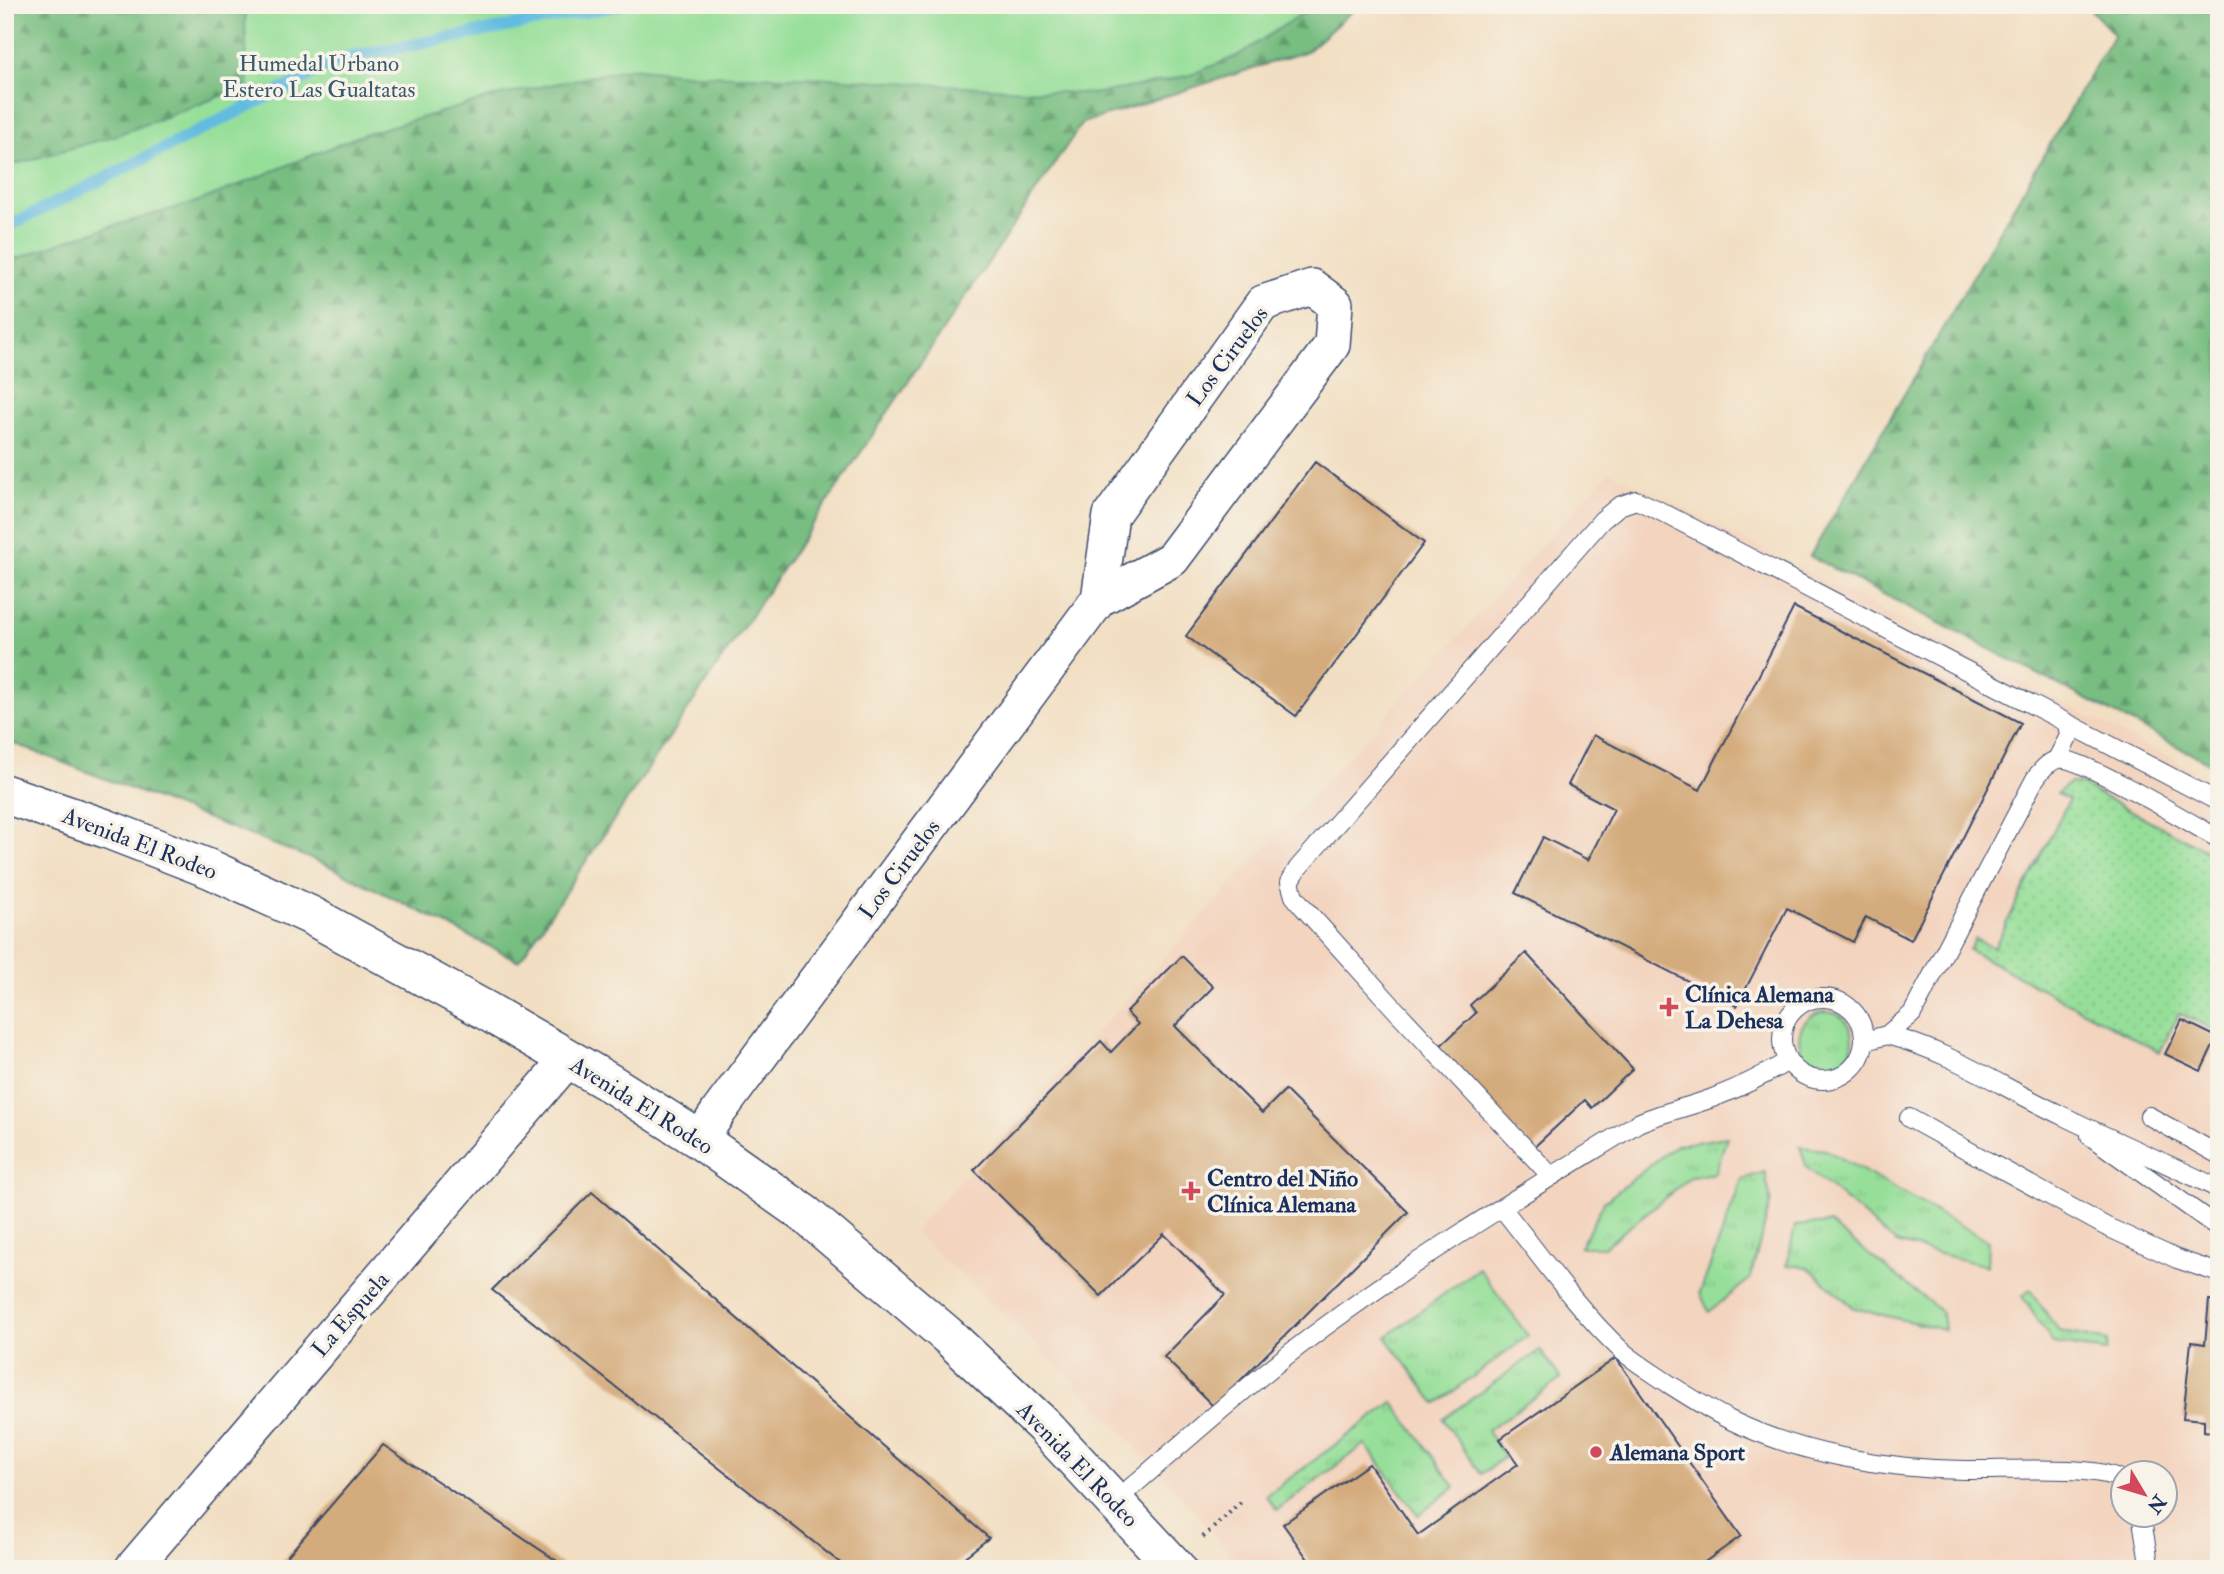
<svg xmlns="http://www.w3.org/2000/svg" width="2224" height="1574" viewBox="0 0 2224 1574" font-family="'IM FELL Double Pica',serif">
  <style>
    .built { fill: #f3d4bf; fill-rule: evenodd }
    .grass { fill: url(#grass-tufts); stroke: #58877c; stroke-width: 2 }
    .forest { fill: url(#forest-firs); stroke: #4a7670; stroke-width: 2 }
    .park { fill: #96df99; stroke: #58877c; stroke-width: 2 }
    .garden { fill: url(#garden-dots); stroke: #58877c; stroke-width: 2 }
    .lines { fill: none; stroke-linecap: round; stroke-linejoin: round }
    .stream { stroke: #62bce0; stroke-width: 12 }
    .building { fill: #d4ab7c }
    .service-casing { stroke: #3b496d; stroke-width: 20 }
    .minor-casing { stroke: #3b496d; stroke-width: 38 }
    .tertiary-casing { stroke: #3b496d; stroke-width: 41 }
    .path { stroke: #3b496d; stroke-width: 4.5; stroke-dasharray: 2 5; stroke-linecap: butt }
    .service { stroke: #fff; stroke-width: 18 }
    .minor { stroke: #fff; stroke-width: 35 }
    .tertiary { stroke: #fff; stroke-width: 38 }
    .poi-dot { fill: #d1495b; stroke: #f7f3e8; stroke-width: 2.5 }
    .labels { text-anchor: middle; stroke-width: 7; stroke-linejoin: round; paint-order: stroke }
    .park-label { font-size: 23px; fill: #3a5b6d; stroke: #f7f3e8 }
    .street-label { font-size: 23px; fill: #1b2f5e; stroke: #f7f3e8 }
    .poi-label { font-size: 23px; font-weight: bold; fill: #1b2f5e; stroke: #f7f3e8; text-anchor: start }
  </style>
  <defs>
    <pattern id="grass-tufts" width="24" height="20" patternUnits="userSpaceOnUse" patternTransform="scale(1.75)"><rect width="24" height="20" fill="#96df99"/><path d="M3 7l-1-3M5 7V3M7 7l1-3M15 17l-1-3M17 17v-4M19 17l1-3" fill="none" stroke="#81c086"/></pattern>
    <pattern id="forest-firs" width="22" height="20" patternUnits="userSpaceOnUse" patternTransform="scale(1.75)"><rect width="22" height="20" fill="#78be81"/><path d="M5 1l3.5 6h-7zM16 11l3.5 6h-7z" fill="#629b6d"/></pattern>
    <pattern id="garden-dots" width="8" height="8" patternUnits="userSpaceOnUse" patternTransform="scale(1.75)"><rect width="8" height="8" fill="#96df99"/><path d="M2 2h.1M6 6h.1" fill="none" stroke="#81c086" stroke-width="1.8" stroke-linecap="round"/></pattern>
  </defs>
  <rect width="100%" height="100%" fill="#f7f3e8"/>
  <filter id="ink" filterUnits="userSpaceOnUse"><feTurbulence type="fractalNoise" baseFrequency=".0143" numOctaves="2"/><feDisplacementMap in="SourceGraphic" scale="14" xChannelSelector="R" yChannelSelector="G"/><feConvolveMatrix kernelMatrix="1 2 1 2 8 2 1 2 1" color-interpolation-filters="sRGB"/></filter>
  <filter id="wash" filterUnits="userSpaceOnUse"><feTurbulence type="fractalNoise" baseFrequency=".00686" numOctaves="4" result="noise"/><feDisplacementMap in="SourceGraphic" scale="28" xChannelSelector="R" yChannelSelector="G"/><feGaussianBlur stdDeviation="1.57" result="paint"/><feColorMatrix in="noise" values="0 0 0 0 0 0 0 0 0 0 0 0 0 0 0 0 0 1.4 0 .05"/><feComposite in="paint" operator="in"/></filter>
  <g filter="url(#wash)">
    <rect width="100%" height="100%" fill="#f2dfc3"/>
    <path class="built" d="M1610,471L2219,783V1569H1243L1195,1511L1105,1414L1011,1320L913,1232ZM2122,1472H2164V1514H2122Z"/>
    <path class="grass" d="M1799 1039a27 27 0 1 1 54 0a27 27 0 1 1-54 0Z
      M1727,1137L1715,1173L1691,1177L1604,1247H1580L1604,1202L1676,1145Z
      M1800,1147L1826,1150L1988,1241L1987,1266L1896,1243L1807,1168Z
      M1765,1172L1771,1201L1750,1279L1709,1312L1700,1293L1742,1179Z
      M1829,1223L1942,1312L1944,1330L1854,1308L1808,1267L1787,1265L1795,1226Z
      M1479,1268L1528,1336L1436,1404L1386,1337Z
      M2030,1290L2059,1331L2108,1341L2107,1352L2053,1343L2022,1296Z
      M1540,1350L1561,1379L1487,1431L1505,1457L1481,1474L1443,1419Z
      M1393,1402L1455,1487L1418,1515L1365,1444L1277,1510L1266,1496Z"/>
    <path class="forest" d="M5,5H1359L1307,51L1082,123L519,961L327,865L5,740Z
      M2086,5H2219V768L1810,556L2114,34Z"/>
    <path class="park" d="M247,5H1315L1237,56L1190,75L1140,86L1092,94L831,78L694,75L631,68L497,96L364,134L202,200L73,238L5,263V167L114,136L248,86L245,20Z"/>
    <path class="garden" d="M2069,783L2080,784L2219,857V1032L2179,1013L2160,1052L1969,950L1975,939L1994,948L2069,800L2057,794Z"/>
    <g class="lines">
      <path class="stream" d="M5,228L345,58L620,5"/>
    </g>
    <g id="blocks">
      <path class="building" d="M1315,462L1424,543L1296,716L1186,636Z
        M1794,607L2021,723L1911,940L1866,917L1853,942L1787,908L1737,1006L1515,893L1543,837L1588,860L1614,809L1568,785L1593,735L1700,790Z
        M1526,953L1633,1069L1592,1108L1585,1100L1532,1149L1438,1048L1476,1013L1470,1005Z
        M1182,956L1213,987L1175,1026L1262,1113L1285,1090L1408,1212L1214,1407L1164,1357L1225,1295L1164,1234L1101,1296L974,1170L1101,1041L1111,1052L1138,1024L1126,1012Z
        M2182,1020L2217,1037L2201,1071L2165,1054Z
        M592,1192L989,1538L949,1569H848L492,1290Z
        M2209,1300L2219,1301V1433L2204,1431V1420L2183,1418L2191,1342L2205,1344Z
        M1616,1358L1741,1536L1695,1569H1315L1283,1524L1369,1464L1418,1535L1518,1464L1500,1439Z
        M383,1445L569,1569H276Z"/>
    </g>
  </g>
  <g filter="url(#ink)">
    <use href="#blocks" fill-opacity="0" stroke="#3b496d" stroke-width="2"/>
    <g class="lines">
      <g class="service-casing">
        <path id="service" d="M2057,759L2069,736L2067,723
          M1782 1039a41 41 0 1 1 82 0a41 41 0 1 1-82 0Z
          M1887,1035C1954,1053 2001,1087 2063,1116C2114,1141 2167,1163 2219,1189
          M1865,1041L1887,1035L1912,1014L2035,779C2041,770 2049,761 2059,759C2079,756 2194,825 2219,839
          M2149,1116L2219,1155
          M1909,1118L2105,1226L2177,1259L2219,1273
          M2090,1136L2219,1228
          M1551,1176L1393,1007L1303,907L1294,896L1290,882L1298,868L1602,520L1619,506L1636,500L1656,509L2219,802
          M1502,1208C1540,1255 1576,1308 1621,1350C1636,1363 1653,1373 1669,1384C1688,1396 1708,1409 1728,1419C1799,1454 1886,1469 1965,1470C2000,1471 2097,1464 2122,1480
          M1115,1501C1185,1442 1253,1379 1327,1325C1426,1252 1533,1188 1638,1123C1663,1112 1690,1107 1715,1097C1741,1087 1765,1075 1788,1061
          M2141,1514L2150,1569"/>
      </g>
      <g class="minor-casing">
        <path id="minor" d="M700,1140L719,1111L1099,599L1172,559L1332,345L1335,304L1312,287L1263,303L1111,515L1099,599
          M132,1569L568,1059"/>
      </g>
      <g class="tertiary-casing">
        <path id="tertiary" d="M5,794L107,829L210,869L310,915L485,1010L610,1083L700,1140L806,1215L947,1335L1043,1425L1177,1569"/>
      </g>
      <path class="path" d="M1203,1537L1244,1499"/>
      <use href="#service" class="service"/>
      <use href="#minor" class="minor"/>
      <use href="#tertiary" class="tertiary"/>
    </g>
  </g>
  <g class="poi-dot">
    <path d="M1665.5 996.5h7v7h7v7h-7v7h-7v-7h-7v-7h7z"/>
    <path d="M1187.5 1180.5h7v7h7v7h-7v7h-7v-7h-7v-7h7z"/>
    <circle cx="1596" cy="1452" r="7"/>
  </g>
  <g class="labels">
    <g class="park-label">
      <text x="319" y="71">Humedal Urbano<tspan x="319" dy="26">Estero Las Gualtatas</tspan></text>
    </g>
    <g class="street-label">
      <text transform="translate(1227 356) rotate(-53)" y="8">Los Ciruelos</text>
      <text transform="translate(140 843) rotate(21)" y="8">Avenida El Rodeo</text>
      <text transform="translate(899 869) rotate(-53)" y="8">Los Ciruelos</text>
      <text transform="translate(642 1105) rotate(32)" y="8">Avenida El Rodeo</text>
      <text transform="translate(350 1314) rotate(-49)" y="8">La Espuela</text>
      <text transform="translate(1078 1464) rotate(46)" y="8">Avenida El Rodeo</text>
    </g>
    <g class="poi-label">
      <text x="1685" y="1002">Clínica Alemana<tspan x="1685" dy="26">La Dehesa</tspan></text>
      <text x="1207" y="1186">Centro del Niño<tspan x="1207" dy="26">Clínica Alemana</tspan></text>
      <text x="1610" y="1460">Alemana Sport</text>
    </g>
  </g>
  <rect width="2224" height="1574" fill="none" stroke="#f7f3e8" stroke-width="28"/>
  <g transform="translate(2144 1494) rotate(128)"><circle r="33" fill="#f7f3e8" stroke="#9fa5b1" stroke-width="2"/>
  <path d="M0-5L12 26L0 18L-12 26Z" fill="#d1495b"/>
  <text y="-10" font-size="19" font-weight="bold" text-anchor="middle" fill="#1b2f5e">N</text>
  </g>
</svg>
